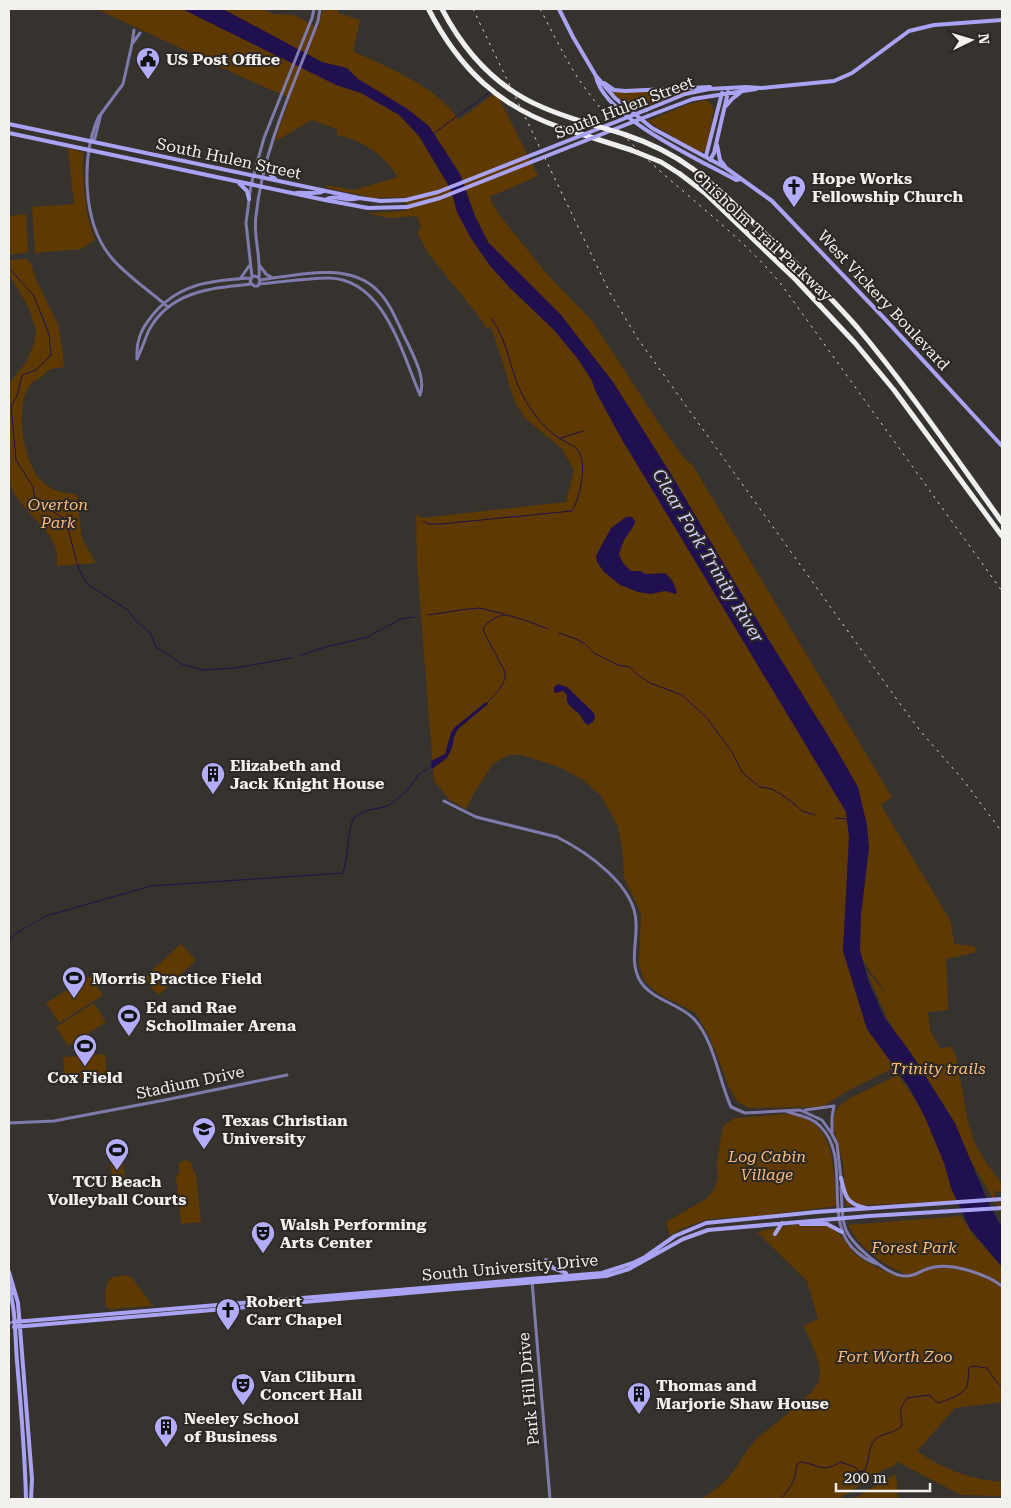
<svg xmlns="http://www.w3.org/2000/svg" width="1011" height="1508" viewBox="0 0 1011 1508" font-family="'Roboto Serif',serif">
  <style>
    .green { fill: #5f3902 }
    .water { fill: #201050 }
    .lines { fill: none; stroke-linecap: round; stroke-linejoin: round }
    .stream { stroke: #201050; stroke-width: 1 }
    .tertiary { stroke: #7f7bad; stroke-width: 3 }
    .secondary { stroke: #aaa3f3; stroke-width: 4 }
    .motorway { stroke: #efefef; stroke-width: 5 }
    .rail { stroke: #d6d3d0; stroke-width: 1; stroke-dasharray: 2.5 5; stroke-linecap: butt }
    .secondary-bridge { stroke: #aaa3f3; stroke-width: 4 }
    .motorway-bridge { stroke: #efefef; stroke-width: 5 }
    .labels { text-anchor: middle; stroke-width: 4; stroke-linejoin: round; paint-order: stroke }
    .poi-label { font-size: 16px; font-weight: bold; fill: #f3f1ee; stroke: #2c2825; text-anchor: start }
    .street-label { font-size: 16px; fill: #f3f1ee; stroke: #2c2825 }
    .park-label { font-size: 16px; font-style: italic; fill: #fbbc79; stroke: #2c2825 }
    .water-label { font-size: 18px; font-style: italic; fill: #d3d1fa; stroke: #2c2825 }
  </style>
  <rect width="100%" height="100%" fill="#36322e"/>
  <path class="green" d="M97,9H261L273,14L294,15L318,28L323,9H338V13L360,20L353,51C389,68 436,86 459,120L496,92L538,176L489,197L497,212L546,273L593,322L658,422L684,458L693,466L892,797L881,805L951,922L954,944L974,946L977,952L946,959L948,1010L928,1012L930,1030L940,1049L951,1046L956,1056L968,1122L972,1135L976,1146L987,1164L1002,1184V1192L995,1191V1199L1002,1206V1214L887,1018L866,970L889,997L856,951L867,862L848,861L843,950L867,1029L895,1067L849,1090L822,1107L749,1108L738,1102L729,1087L710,1038L696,1013L659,994L644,981L639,963L641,914L624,877L622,846L617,824L601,796L583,780L562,768L522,755H508L493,764L474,793L466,809L450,800L434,781L417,564L416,515L422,518L566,502L574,470L562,449L525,418L515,402L492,329L490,327L486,328L481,319L428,253L418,234V231L421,228L417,216L389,218L367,213L407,211L405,197L374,198L328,188L326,185L354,190L398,177C383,154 364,141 337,135V129L312,120L274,142L290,98L240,76Z
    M682,88L694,90L645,107L643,104L637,107L634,112L611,91L625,93Z
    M706,100L712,105L714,112L711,118L713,119L706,149L703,152H699L647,121L689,104Z
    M68,148L83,152C83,182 84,211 95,240L81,249L35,253L32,207L74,204Z
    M26,214L28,252L9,255V216Z
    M26,259L32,265L34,275L58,325L63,353L64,367C59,368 53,368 49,370C45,372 43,376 40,378C38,379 35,380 33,382C13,400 23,458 38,477C48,489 61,494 76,494L77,496L82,539L96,563L57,566C57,560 57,552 55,546C44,521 17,508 9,481V384L27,361L34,343L36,331L29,308L9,274V260Z
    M181,944L196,960L159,995L143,979Z
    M90,976L103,995L59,1023L46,1003Z
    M94,1003L106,1022L68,1046L56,1027Z
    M105,1054L107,1076L65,1079L63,1057Z
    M898,1075C918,1101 935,1132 945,1164C949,1176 951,1189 957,1201L846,1206L843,1162L834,1129V1116L837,1108L850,1098Z
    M786,1114C838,1119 833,1167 836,1206L768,1215L709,1219L681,1229L670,1236L666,1222L706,1199L713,1191L718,1179L717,1161L723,1126L735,1118Z
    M123,1156L125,1184L112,1185L110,1157Z
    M185,1160L191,1162L194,1173H196L201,1222L181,1224L176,1175H179V1163Z
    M961,1216L972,1233L1002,1267V1402L955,1408L917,1451C945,1470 969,1479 1002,1482V1496L961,1495L898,1462L894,1466L883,1470L839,1499H701C713,1493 727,1481 735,1469C742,1459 748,1447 758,1438C769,1428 816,1393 819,1381C823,1363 810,1342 804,1326L818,1319L807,1281L757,1232C777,1228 812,1219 830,1227C842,1232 847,1247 857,1255C869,1266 887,1271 901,1278L912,1277C885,1266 862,1251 848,1225Z
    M127,1275L133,1279L153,1306L110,1309L106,1307L105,1293L108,1281L113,1277Z
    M896,1474L898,1499H853Z"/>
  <path class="water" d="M182,9H223L322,62L347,68L358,79L406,108L429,126L460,174L475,216L488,242L561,315L613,382L671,474L764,632L835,747L858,787L867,825L869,848L861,915L860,950L868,980L884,1017L911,1053L955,1123L985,1195L998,1221L1002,1226V1267L970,1229L951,1188L944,1163L924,1115L909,1087L867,1029L843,951L849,837L846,812L621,438L595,390L592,381L578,359L553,329L510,288L491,267L470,237L457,212L451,190L419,136L399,115L361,93L336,85Z
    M626,517H632L635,521L634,525L624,540L619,554L623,563L631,571H640L646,574L665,573L672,580L677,592L676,594L665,591L651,594L638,592L620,585L604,572L597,562L596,556L611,528Z
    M558,684L567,687L594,713L595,718L593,722L588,725C583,722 583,719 580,715C574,708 565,706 567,695L563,691L556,693L554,692V687Z
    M486,702L488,704L458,729L454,737L452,748L447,758L432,769L431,761L445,754L451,733L454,728Z"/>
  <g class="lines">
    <path class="stream" d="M433,134L490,92
      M9,268L34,296L49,334L51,355L36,370L22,375L17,396L11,406L16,460L33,487L35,501L38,506L47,508L65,519C73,541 74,565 87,584L128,610L136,621L150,632L156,647L182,664L202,670L235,668L291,658
      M561,438L583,431
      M423,521L428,524H441L572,511C580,498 587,465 579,452C575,445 570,445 564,441C549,433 538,420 529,406C510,380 511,344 491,318
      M470,609L480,608L504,614
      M428,615L468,609
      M559,633L576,639L585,644L594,653L618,665L630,667L638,675L650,683L682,695L707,718L732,752L742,772L746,776L760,787L772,789L782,795L797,806L802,811L815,815
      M299,656L318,649L367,637L401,619L414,617
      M487,703C495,694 507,684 505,672L483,630C485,622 498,615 505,615C511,615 541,626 548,629
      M835,818L847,819
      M9,940L18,932L46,916L151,886L343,873C349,854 346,835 354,817L365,811L388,806L407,791L418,775L432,766
      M780,1499C792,1488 795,1480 797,1464L800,1462C819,1464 822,1474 840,1462L855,1467L860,1472L865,1470C869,1461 868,1450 873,1442C878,1433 895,1434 902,1426C901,1413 898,1410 907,1398L929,1395L938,1403C945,1401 962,1395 966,1388C969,1383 968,1374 969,1368L973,1366L987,1368L996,1381L1002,1387"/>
    <path class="tertiary" d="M134,30L132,44L123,84L101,114L99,116C81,155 82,221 110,256C124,274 150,291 168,307
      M132,44L140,33
      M92,141L95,138L101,114
      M260,266L266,274L273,278
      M252,277L255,276L259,278L260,281L258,286H254L250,282L252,277L246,223L251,185L264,138L312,18L314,9
      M259,277C261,256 253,236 256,216C263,148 294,85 318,21L320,9
      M240,279L249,266
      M260,280C297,275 350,261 378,291C392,305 399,327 408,344C415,359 426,379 420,395
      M260,284C283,282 306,278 329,278C384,279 402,353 420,395
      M137,359C136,342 140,331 151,317C177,284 210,280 251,278
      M137,359C142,349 145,339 149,330C170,291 212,288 251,284
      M444,801L476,817L557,837C587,852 636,886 636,923C637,942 630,961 639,979C650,1000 679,1003 694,1019C714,1040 719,1081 731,1107L745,1113L800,1110L822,1120L832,1134L837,1144L841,1179
      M805,1110L834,1106L832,1117V1132
      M786,1111C798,1116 810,1116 820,1126C854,1159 819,1222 858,1253C864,1258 870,1262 878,1264
      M9,1123L54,1121L165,1100L287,1075
      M841,1186C842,1199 841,1215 845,1227C850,1244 888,1276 905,1276C915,1277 921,1270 930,1268C951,1262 986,1274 1002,1286
      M532,1281L550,1499
      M9,1323L14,1322"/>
    <path class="secondary" d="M559,9L573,37L596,76L615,98L652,128L726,168L772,201L884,318L1002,446
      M596,76C602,116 702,161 736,180L741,179
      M604,83L614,90L625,91L710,87
      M726,106L732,99L741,92
      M646,110L685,94L709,89L746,87L761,88L834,81L852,73L909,31L934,25L1002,20
      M648,116L693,99L756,89
      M9,124L359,198L381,201L406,200
      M9,133L325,200L368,208L407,207
      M717,145L720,160L725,166
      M706,156L722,93
      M710,160L714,153L728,92
      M266,165L271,175L276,180
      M239,183L247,191L249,199
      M296,193C304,192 319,195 324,191
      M325,200C336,193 348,203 359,198
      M841,1178C845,1197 847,1204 866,1208
      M801,1224H827L842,1232
      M775,1234L782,1223
      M546,1260L553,1268L566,1273
      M9,1272L18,1303L32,1479L31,1499
      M9,1280L14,1293
      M9,1288C16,1311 15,1337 17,1361C21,1407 25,1453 26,1499
      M14,1322L602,1273L633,1263L645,1257L675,1236L706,1223L816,1212L1002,1199
      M14,1327L606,1276L629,1269L683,1239L708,1230L869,1216L1002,1208"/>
    <path class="motorway" d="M562,128L631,150
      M626,135C687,155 716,187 761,230C794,261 827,293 857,327C909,389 955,457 1002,522
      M680,174L705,193L796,280L855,343L894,390L1002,536"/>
    <path class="rail" d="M473,9L610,293L638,339L906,712L922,733L964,781L1002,832
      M540,9C552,31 563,54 576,75C594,103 624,137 648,160C692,201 742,237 781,284L1002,591"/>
    <path class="secondary-bridge" d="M406,200L438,192L646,110
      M407,207L440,198L648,116"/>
    <path class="motorway-bridge" d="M442,9C464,51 497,88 542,107C569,119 598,126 626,135
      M429,10C459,68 499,107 562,128
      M631,150L661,162L680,174"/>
  </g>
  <defs>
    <g id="civic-pin" transform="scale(1.25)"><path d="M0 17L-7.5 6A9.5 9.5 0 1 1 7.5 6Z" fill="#b3adf9" stroke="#2c2825"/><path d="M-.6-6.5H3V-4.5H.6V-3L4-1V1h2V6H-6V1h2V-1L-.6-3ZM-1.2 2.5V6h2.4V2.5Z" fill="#111"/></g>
    <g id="church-pin" transform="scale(1.25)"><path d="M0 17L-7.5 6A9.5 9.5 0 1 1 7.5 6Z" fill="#b3adf9" stroke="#2c2825"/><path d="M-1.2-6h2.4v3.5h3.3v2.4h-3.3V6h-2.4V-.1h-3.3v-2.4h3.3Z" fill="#111"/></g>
    <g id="building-pin" transform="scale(1.25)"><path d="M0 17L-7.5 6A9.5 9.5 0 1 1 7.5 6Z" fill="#b3adf9" stroke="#2c2825"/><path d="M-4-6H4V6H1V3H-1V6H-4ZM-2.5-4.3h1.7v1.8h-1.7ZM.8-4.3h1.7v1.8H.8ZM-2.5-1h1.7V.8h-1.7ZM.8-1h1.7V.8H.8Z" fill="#111"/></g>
    <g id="stadium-pin" transform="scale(1.25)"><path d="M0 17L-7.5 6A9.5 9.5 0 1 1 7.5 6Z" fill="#b3adf9" stroke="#2c2825"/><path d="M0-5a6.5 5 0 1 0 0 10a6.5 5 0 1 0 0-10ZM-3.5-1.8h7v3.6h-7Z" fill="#111"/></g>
    <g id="university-pin" transform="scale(1.25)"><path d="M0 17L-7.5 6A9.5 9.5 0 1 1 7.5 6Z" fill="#b3adf9" stroke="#2c2825"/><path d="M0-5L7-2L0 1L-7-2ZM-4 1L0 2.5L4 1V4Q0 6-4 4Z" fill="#111"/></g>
    <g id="theatre-pin" transform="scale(1.25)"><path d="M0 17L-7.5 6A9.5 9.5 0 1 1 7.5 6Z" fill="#b3adf9" stroke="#2c2825"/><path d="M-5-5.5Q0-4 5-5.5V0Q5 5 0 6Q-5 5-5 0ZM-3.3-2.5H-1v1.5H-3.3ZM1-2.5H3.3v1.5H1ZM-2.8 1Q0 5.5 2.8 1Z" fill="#111"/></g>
  </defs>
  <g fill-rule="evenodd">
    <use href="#civic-pin" x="148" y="59"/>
    <use href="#church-pin" x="794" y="187"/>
    <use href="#building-pin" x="213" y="774"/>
    <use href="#stadium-pin" x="74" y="978"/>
    <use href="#stadium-pin" x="129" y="1016"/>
    <use href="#stadium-pin" x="85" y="1046"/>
    <use href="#university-pin" x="204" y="1129"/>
    <use href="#stadium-pin" x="117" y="1150"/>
    <use href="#theatre-pin" x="263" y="1233"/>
    <use href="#church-pin" x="228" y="1310"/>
    <use href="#theatre-pin" x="243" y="1385"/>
    <use href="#building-pin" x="639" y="1394"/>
    <use href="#building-pin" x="166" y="1427"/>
  </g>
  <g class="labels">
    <g class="poi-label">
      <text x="166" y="65">US Post Office</text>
      <text x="812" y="184">Hope Works<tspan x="812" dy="18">Fellowship Church</tspan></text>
      <text x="230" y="771">Elizabeth and<tspan x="230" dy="18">Jack Knight House</tspan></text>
      <text x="92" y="984">Morris Practice Field</text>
      <text x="146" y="1013">Ed and Rae<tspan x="146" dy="18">Schollmaier Arena</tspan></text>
      <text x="85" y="1083" text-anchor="middle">Cox Field</text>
      <text x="222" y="1126">Texas Christian<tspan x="222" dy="18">University</tspan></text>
      <text x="117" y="1187" text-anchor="middle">TCU Beach<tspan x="117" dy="18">Volleyball Courts</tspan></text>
      <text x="280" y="1230">Walsh Performing<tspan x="280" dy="18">Arts Center</tspan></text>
      <text x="246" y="1307">Robert<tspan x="246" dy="18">Carr Chapel</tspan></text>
      <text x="260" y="1382">Van Cliburn<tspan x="260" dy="18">Concert Hall</tspan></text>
      <text x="656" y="1391">Thomas and<tspan x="656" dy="18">Marjorie Shaw House</tspan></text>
      <text x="184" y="1424">Neeley School<tspan x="184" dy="18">of Business</tspan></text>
    </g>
    <g class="street-label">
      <text transform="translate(624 107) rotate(-21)" y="6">South Hulen Street</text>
      <text transform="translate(229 158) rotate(12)" y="6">South Hulen Street</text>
      <text transform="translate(763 235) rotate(43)" y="6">Chisholm Trail Parkway</text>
      <text transform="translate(884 300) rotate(47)" y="6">West Vickery Boulevard</text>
      <text transform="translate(190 1082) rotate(-12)" y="6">Stadium Drive</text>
      <text transform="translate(510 1267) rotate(-5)" y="6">South University Drive</text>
      <text transform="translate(528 1389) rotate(-95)" y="6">Park Hill Drive</text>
    </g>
    <g class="park-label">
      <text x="58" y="510">Overton<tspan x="58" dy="18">Park</tspan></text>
      <text x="938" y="1074">Trinity trails</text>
      <text x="767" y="1162">Log Cabin<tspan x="767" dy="18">Village</tspan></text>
      <text x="914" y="1253">Forest Park</text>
      <text x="895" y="1362">Fort Worth Zoo</text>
    </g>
    <g class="water-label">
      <text transform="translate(708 556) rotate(59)" y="6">Clear Fork Trinity River</text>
    </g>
  </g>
  <rect width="1011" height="1508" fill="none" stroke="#f3f1ee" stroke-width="20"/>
  <g transform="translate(971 40) rotate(85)" stroke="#2c2825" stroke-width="4" paint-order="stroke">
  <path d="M0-4L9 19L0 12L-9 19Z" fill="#f3f1ee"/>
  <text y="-8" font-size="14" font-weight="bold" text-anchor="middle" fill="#f3f1ee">N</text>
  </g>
  <path d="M836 1483v8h94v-8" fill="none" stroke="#f3f1ee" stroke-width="2.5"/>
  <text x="844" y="1483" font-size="15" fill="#f3f1ee" stroke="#2c2825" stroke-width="4" paint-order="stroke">200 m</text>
</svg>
